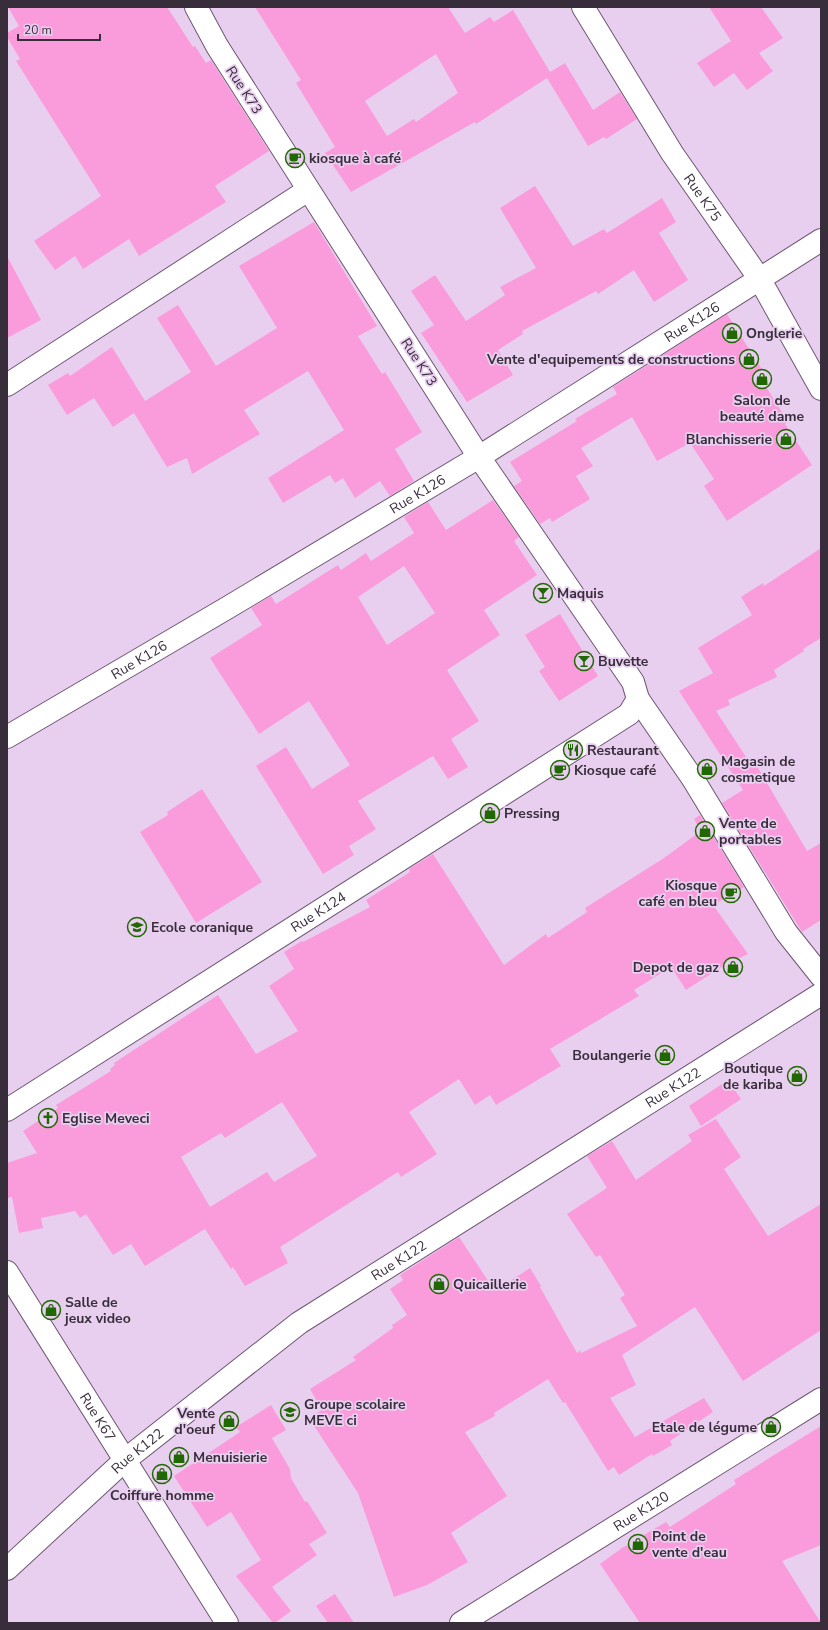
<svg xmlns="http://www.w3.org/2000/svg" width="828" height="1630" font-family="'Nunito Sans',sans-serif">
  <style>
    .building { fill: #fa9bdc; fill-rule: evenodd }
    .lines { fill: none; stroke-linecap: round; stroke-linejoin: round }
    .minor-casing { stroke: #6e5773; stroke-width: 24 }
    .minor { stroke: #fff; stroke-width: 22 }
    .labels { text-anchor: middle; dominant-baseline: central; stroke-width: 3.5; stroke-linejoin: round; paint-order: stroke }
    .street-label { font-size: 14px; fill: #382e3b; stroke: #e9cfef }
    .poi-label { font-size: 14px; font-weight: bold; fill: #382e3b; stroke: #e9cfef; text-anchor: start }
  </style>
  <rect width="100%" height="100%" fill="#e9cfef"/>
  <g class="building">
    <path d="M8,7H167L193,47L195,46L206,63L211,60L269,151L215,186L226,202L139,256L129,239L83,269L75,256L55,270L34,241L101,196L16,61L20,59L7,37V33L19,26Z"/>
    <path d="M255,7H448L465,33L490,17L494,22L513,10L550,72L565,63L593,110L620,92L637,119L606,139L604,137L588,146L547,78L476,124L475,122L351,192L325,153L335,147L296,83L301,80ZM436,54L458,93L416,122L414,119L387,136L365,101Z"/>
    <path d="M709,7H761L783,38L759,53L773,71L747,90L734,73L714,87L697,63L731,41Z"/>
    <path d="M535,186L573,246L604,229L607,233L662,198L676,222L659,233L688,280L654,302L634,270L598,294L596,291L522,331L523,334L498,350L513,375L467,402L421,333L434,325L411,291L435,275L466,321L505,295L500,287L536,268L500,208Z"/>
    <path d="M314,222L377,326L358,336L382,374L385,372L422,432L395,449L414,481L390,496L380,481L355,498L343,478L335,483L330,475L283,503L268,478L344,430L308,371L244,410L260,434L192,474L187,458L167,467L134,413L113,427L94,398L67,415L48,385L68,373L70,376L112,347L145,401L191,372L157,318L178,305L216,366L277,328L239,266Z"/>
    <path d="M7,256L41,320L7,338Z"/>
    <path d="M727,314L770,382L765,385L788,422L785,424L812,465L727,521L704,486L714,479L690,443L657,461L632,417L581,448L593,466L576,476L590,499L552,522L550,518L540,524L514,486L522,481L510,462L577,421L575,419L617,394L613,387Z"/>
    <path d="M493,500L519,537L514,541L537,575L484,610L500,635L447,670L479,721L451,739L468,767L448,779L433,756L358,801L376,829L349,846L354,855L323,874L256,766L286,747L312,789L350,765L309,701L259,734L210,658L262,625L251,608L271,596L276,604L338,565L341,570L366,553L371,561L414,533L404,517L428,502L446,530ZM404,566L435,613L387,645L358,597Z"/>
    <path d="M821,548V638L803,649L804,651L774,670L777,677L728,700L730,705L716,711L750,763L754,761L807,851L821,843V920L802,932L722,803L743,790L679,691L713,673L698,648L752,615L741,597L763,583L764,586Z"/>
    <path d="M560,614L598,676L559,701L539,671L545,667L525,635Z"/>
    <path d="M202,789L262,882L196,923L140,832L168,815L167,812Z"/>
    <path d="M700,815L744,887L713,905L748,954L723,966L686,990L671,967L634,990L639,996L550,1049L561,1066L496,1105L490,1095L475,1105L459,1079L409,1112L437,1154L401,1177L398,1172L280,1247L288,1263L245,1286L233,1267L231,1269L205,1229L145,1266L131,1244L113,1255L86,1214L80,1218L75,1211L41,1218L43,1228L19,1233L12,1197L7,1198V1163L37,1153L23,1131L58,1108L56,1105L111,1071L110,1069L115,1065L114,1063L218,995L256,1054L298,1031L269,986L294,969L284,952L302,941L303,942L370,907L366,900L410,872L409,869L433,854L504,965L546,934L548,938L587,912L585,908L664,858L701,831L694,819ZM282,1102L317,1156L274,1182L267,1172L210,1207L181,1157L221,1133L225,1138Z"/>
    <path d="M728,1080L741,1099L701,1126L689,1106Z"/>
    <path d="M716,1119L741,1157L724,1169L768,1236L821,1204V1330L743,1381L695,1307L622,1355L636,1385L610,1398L635,1437L704,1398L713,1412L670,1441L672,1445L653,1456L652,1454L619,1475L614,1467L608,1471L565,1402L563,1403L548,1379L494,1413L495,1416L465,1432L507,1496L451,1533L468,1562L427,1585L394,1597L358,1493L309,1418L322,1410L310,1389L356,1360L353,1357L393,1328L392,1325L407,1315L390,1289L403,1280L400,1275L459,1237L495,1291L530,1268L541,1286L540,1287L577,1353L580,1350L581,1353L637,1326L620,1298L625,1295L600,1255L596,1257L567,1214L607,1188L587,1156L612,1141L636,1180L692,1141L688,1135Z"/>
    <path d="M271,1405L286,1430L272,1438L290,1469L291,1478L305,1502L307,1501L327,1533L309,1544L317,1555L272,1587L291,1611L275,1623H273L236,1576L261,1560L231,1512L207,1527L174,1476L240,1432L236,1427Z"/>
    <path d="M821,1426V1545L782,1561L821,1623H640L600,1564L622,1548L666,1522L670,1527L736,1484L734,1480Z"/>
    <path d="M335,1594L354,1623H328L316,1606Z"/>
  </g>
  <g class="lines">
    <g class="minor-casing">
      <g id="minor">
        <path id="s1" d="M583,7L672,153L759,278L821,389"/>
        <path d="M7,385L308,190"/>
        <path d="M638,699L693,779L786,932L821,976"/>
        <path id="s2" d="M7,737L227,608L479,457L821,240"/>
        <path id="s3" d="M7,1110L629,714L638,699L633,682L479,457L217,46L196,7"/>
        <path id="s4" d="M7,1272L227,1623"/>
        <path id="s5" d="M7,1569L125,1460L299,1323L821,994"/>
        <path id="s6" d="M461,1623L821,1399"/>
      </g>
    </g>
    <use href="#minor" class="minor"/>
  </g>
  <defs>
    <g id="cafe-ring" transform="scale(1)"><circle r="9.5" fill="#e9cfef" stroke="#206802" stroke-width="1.5"/><path d="M-5.5-4.5H6V0H3Q3 3.5 0 3.5H-2.5Q-5.5 3.5-5.5 0ZM3-3.2v2h1.7v-2ZM-6 4.5H4V6H-6Z" fill="#206802"/></g>
    <g id="shop-ring" transform="scale(1)"><circle r="9.5" fill="#e9cfef" stroke="#206802" stroke-width="1.5"/><path d="M-5-2.5h2.3a2.7 3.5 0 0 1 5.4 0H5L5.5 6h-11ZM-1.5-2.5h3a1.5 2.3 0 0 0-3 0Z" fill="#206802"/></g>
    <g id="bar-ring" transform="scale(1)"><circle r="9.5" fill="#e9cfef" stroke="#206802" stroke-width="1.5"/><path d="M-6-5H6L.8 .8V4.5H3.5V6h-7V4.5H-.8V.8Z" fill="#206802"/></g>
    <g id="restaurant-ring" transform="scale(1)"><circle r="9.5" fill="#e9cfef" stroke="#206802" stroke-width="1.5"/><path d="M-5-6h1v4h1v-4h1v4h1v-4h1v5L-1.5 .5V6h-2V.5L-5-1ZM5-6V6H3V1.5H1.5Q1.5-4 5-6Z" fill="#206802"/></g>
    <g id="school-ring" transform="scale(1)"><circle r="9.5" fill="#e9cfef" stroke="#206802" stroke-width="1.5"/><path d="M0-5L7-2L0 1L-7-2ZM-4 1L0 2.5L4 1V4Q0 6-4 4Z" fill="#206802"/></g>
    <g id="church-ring" transform="scale(1)"><circle r="9.5" fill="#e9cfef" stroke="#206802" stroke-width="1.5"/><path d="M-1.2-6h2.4v3.5h3.3v2.4h-3.3V6h-2.4V-.1h-3.3v-2.4h3.3Z" fill="#206802"/></g>
  </defs>
  <g fill-rule="evenodd">
    <use href="#cafe-ring" x="295" y="158"/>
    <use href="#shop-ring" x="732" y="333"/>
    <use href="#shop-ring" x="749" y="359"/>
    <use href="#shop-ring" x="762" y="379"/>
    <use href="#shop-ring" x="786" y="439"/>
    <use href="#bar-ring" x="543" y="593"/>
    <use href="#bar-ring" x="584" y="661"/>
    <use href="#restaurant-ring" x="573" y="750"/>
    <use href="#shop-ring" x="707" y="769"/>
    <use href="#cafe-ring" x="560" y="770"/>
    <use href="#shop-ring" x="490" y="813"/>
    <use href="#shop-ring" x="705" y="831"/>
    <use href="#cafe-ring" x="731" y="893"/>
    <use href="#school-ring" x="137" y="927"/>
    <use href="#shop-ring" x="733" y="967"/>
    <use href="#shop-ring" x="665" y="1055"/>
    <use href="#shop-ring" x="797" y="1076"/>
    <use href="#church-ring" x="48" y="1118"/>
    <use href="#shop-ring" x="439" y="1284"/>
    <use href="#shop-ring" x="51" y="1310"/>
    <use href="#school-ring" x="290" y="1412"/>
    <use href="#shop-ring" x="229" y="1421"/>
    <use href="#shop-ring" x="771" y="1427"/>
    <use href="#shop-ring" x="179" y="1457"/>
    <use href="#shop-ring" x="162" y="1474"/>
    <use href="#shop-ring" x="638" y="1544"/>
  </g>
  <g class="labels">
    <g class="street-label">
      <text transform="translate(244 90) rotate(57)">Rue K73</text>
      <text stroke="none"><textPath href="#s1" startOffset="225">Rue K75</textPath></text>
      <text stroke="none"><textPath href="#s2" startOffset="801">Rue K126</textPath></text>
      <text transform="translate(419 362) rotate(57)">Rue K73</text>
      <text stroke="none"><textPath href="#s2" startOffset="477">Rue K126</textPath></text>
      <text stroke="none"><textPath href="#s2" startOffset="153">Rue K126</textPath></text>
      <text stroke="none"><textPath href="#s3" startOffset="369">Rue K124</textPath></text>
      <text stroke="none"><textPath href="#s5" startOffset="824">Rue K122</textPath></text>
      <text stroke="none"><textPath href="#s5" startOffset="500">Rue K122</textPath></text>
      <text stroke="none"><textPath href="#s4" startOffset="171">Rue K67</textPath></text>
      <text stroke="none"><textPath href="#s5" startOffset="176">Rue K122</textPath></text>
      <text stroke="none"><textPath href="#s6" startOffset="212">Rue K120</textPath></text>
    </g>
    <g class="poi-label">
      <text x="309" y="158">kiosque à café</text>
      <text x="746" y="333">Onglerie</text>
      <text x="735" y="359" text-anchor="end">Vente d'equipements de constructions</text>
      <text x="762" y="400" text-anchor="middle">Salon de<tspan x="762" dy="16">beauté dame</tspan></text>
      <text x="772" y="439" text-anchor="end">Blanchisserie</text>
      <text x="557" y="593">Maquis</text>
      <text x="598" y="661">Buvette</text>
      <text x="587" y="750">Restaurant</text>
      <text x="721" y="761">Magasin de<tspan x="721" dy="16">cosmetique</tspan></text>
      <text x="574" y="770">Kiosque café</text>
      <text x="504" y="813">Pressing</text>
      <text x="719" y="823">Vente de<tspan x="719" dy="16">portables</tspan></text>
      <text x="717" y="885" text-anchor="end">Kiosque<tspan x="717" dy="16">café en bleu</tspan></text>
      <text x="151" y="927">Ecole coranique</text>
      <text x="719" y="967" text-anchor="end">Depot de gaz</text>
      <text x="651" y="1055" text-anchor="end">Boulangerie</text>
      <text x="783" y="1068" text-anchor="end">Boutique<tspan x="783" dy="16">de kariba</tspan></text>
      <text x="62" y="1118">Eglise Meveci</text>
      <text x="453" y="1284">Quicaillerie</text>
      <text x="65" y="1302">Salle de<tspan x="65" dy="16">jeux video</tspan></text>
      <text x="304" y="1404">Groupe scolaire<tspan x="304" dy="16">MEVE ci</tspan></text>
      <text x="215" y="1413" text-anchor="end">Vente<tspan x="215" dy="16">d'oeuf</tspan></text>
      <text x="757" y="1427" text-anchor="end">Etale de légume</text>
      <text x="193" y="1457">Menuisierie</text>
      <text x="162" y="1495" text-anchor="middle">Coiffure homme</text>
      <text x="652" y="1536">Point de<tspan x="652" dy="16">vente d'eau</tspan></text>
    </g>
  </g>
  <rect width="828" height="1630" fill="none" stroke="#382e3b" stroke-width="16"/>
  <path d="M18 34v6h82v-6" fill="none" stroke="#382e3b" stroke-width="2"/>
  <text x="24" y="34" font-size="12" fill="#382e3b" stroke="#e9cfef" stroke-width="3" paint-order="stroke">20 m</text>
</svg>
